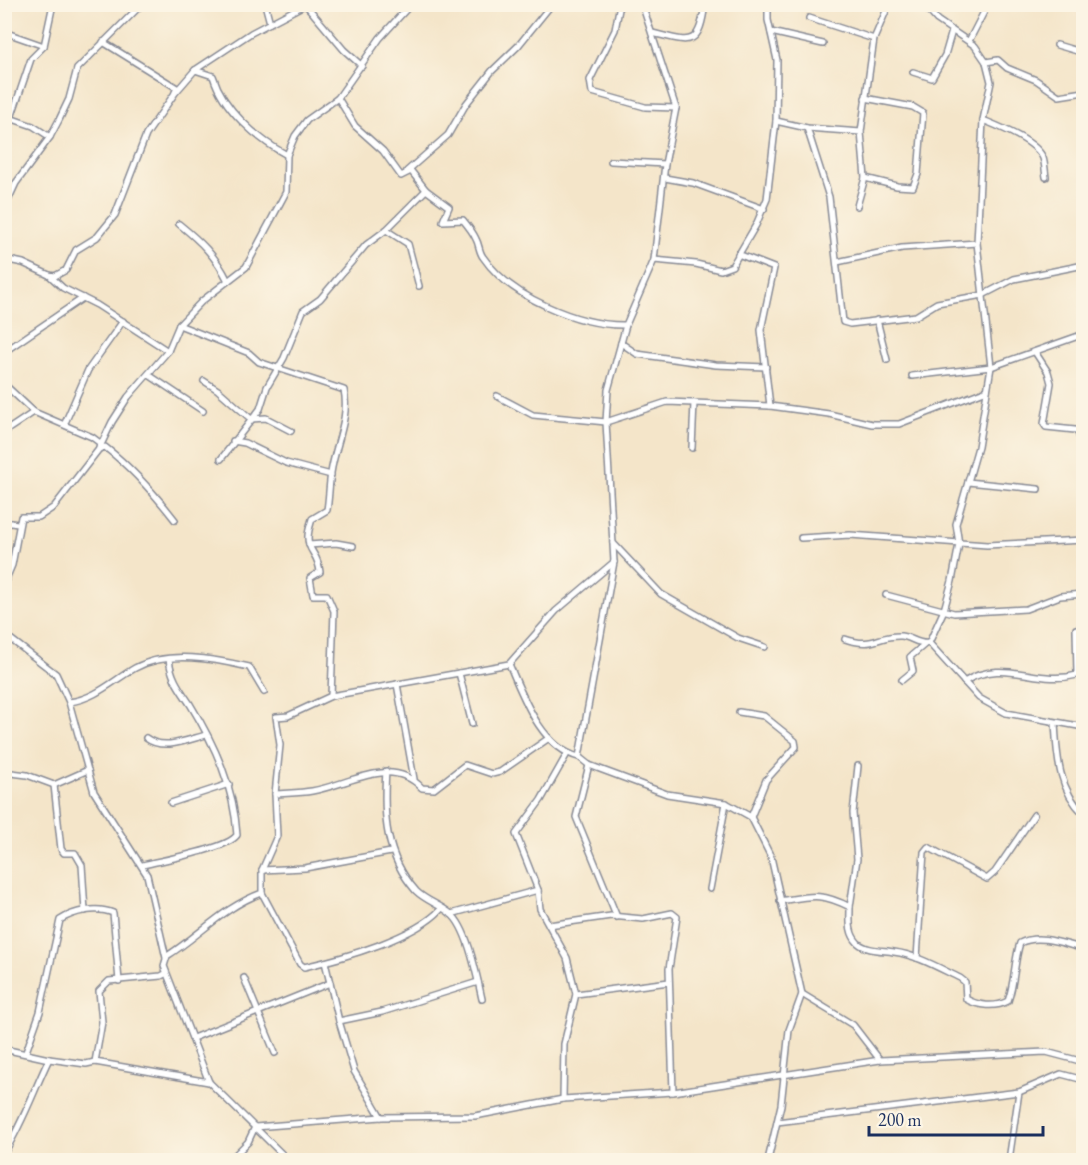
<svg xmlns="http://www.w3.org/2000/svg" width="1088" height="1165" font-family="'EB Garamond',serif">
  <style>
    .lines { fill: none; stroke-linecap: round; stroke-linejoin: round }
    .minor-casing { stroke: #888a94; stroke-width: 8 }
    .minor { stroke: #fff; stroke-width: 5 }
  </style>
  <rect width="100%" height="100%" fill="#fcf5e5"/>
  <filter id="ink" filterUnits="userSpaceOnUse"><feTurbulence type="fractalNoise" baseFrequency=".0167" numOctaves="2"/><feDisplacementMap in="SourceGraphic" scale="12" xChannelSelector="R" yChannelSelector="G"/><feConvolveMatrix kernelMatrix="1 2 1 2 8 2 1 2 1" color-interpolation-filters="sRGB"/></filter>
  <filter id="wash" filterUnits="userSpaceOnUse"><feTurbulence type="fractalNoise" baseFrequency=".008" numOctaves="4" result="noise"/><feDisplacementMap in="SourceGraphic" scale="24" xChannelSelector="R" yChannelSelector="G"/><feGaussianBlur stdDeviation="1.35" result="paint"/><feColorMatrix in="noise" values="0 0 0 0 0 0 0 0 0 0 0 0 0 0 0 0 0 1.4 0 .05"/><feComposite in="paint" operator="in"/></filter>
  <g filter="url(#wash)">
    <rect width="100%" height="100%" fill="#f4e5c9"/>
  </g>
  <g filter="url(#ink)">
    <g class="lines">
      <g class="minor-casing">
        <g id="minor">
          <path d="M265,4L270,23"/>
          <path d="M620,4L615,30L590,80L592,92L645,107L676,108"/>
          <path d="M642,4L676,108L665,164L654,260L626,325L608,390L606,422L614,562L579,757L589,765L667,794L726,803L751,817L771,857L802,994L789,1030L781,1105L768,1160"/>
          <path d="M768,4V20L777,60L776,121L807,128L861,132L874,39L889,4"/>
          <path d="M923,4L937,20L975,46L986,62L991,82L983,120L977,243L991,367L978,447L956,524L959,544L952,581L944,610L929,643L979,698L1006,713L1084,727"/>
          <path d="M306,5L344,50L362,66"/>
          <path d="M930,12L942,4"/>
          <path d="M809,18L874,39"/>
          <path d="M4,32L44,46"/>
          <path d="M771,32L823,44"/>
          <path d="M652,33C690,42 699,49 705,4"/>
          <path d="M969,41L988,4"/>
          <path d="M103,42L177,88L175,92"/>
          <path d="M1057,45L1084,53"/>
          <path d="M986,62L998,60L1007,68L1036,80L1059,96L1084,92"/>
          <path d="M195,70L213,76C223,109 257,139 287,155"/>
          <path d="M913,72L932,78L945,55L952,31"/>
          <path d="M338,98L355,126L383,151L401,176L411,171L426,190L449,207L443,221L463,220C468,226 473,232 476,239C479,244 479,252 483,257C510,297 579,326 626,325"/>
          <path d="M4,116L33,126L50,137"/>
          <path d="M11,118L31,59L44,46L53,4"/>
          <path d="M983,120C1000,127 1036,141 1043,158C1045,164 1045,172 1046,177"/>
          <path d="M807,128L829,197L843,322L850,324L916,316L937,303L983,295L1014,279L1084,265"/>
          <path d="M861,132L865,178L897,186L913,187L918,174L923,113L913,107L865,98"/>
          <path d="M611,161L665,164"/>
          <path d="M407,171L448,135L466,104L492,71L518,46L552,4"/>
          <path d="M665,178L693,183L764,209"/>
          <path d="M857,206L865,178"/>
          <path d="M4,209L16,183L50,137L59,120L69,99L77,69L142,4"/>
          <path d="M179,224C200,241 216,256 228,281"/>
          <path d="M386,230L408,244L419,286"/>
          <path d="M738,254L774,268L761,330L770,406"/>
          <path d="M4,259L23,263L49,275L63,288L97,305L168,351"/>
          <path d="M654,260L696,264L721,270L732,266L756,225L767,199L776,121"/>
          <path d="M837,262L902,248L977,243"/>
          <path d="M49,275L55,276L66,270L76,250L97,237L115,215L146,135L175,93L195,70L251,33L306,4"/>
          <path d="M877,320L887,360"/>
          <path d="M179,325L249,353L259,362L344,390C350,418 335,445 331,473C329,485 329,498 327,510L312,519C310,526 306,536 309,544C312,555 318,555 320,572L310,578L313,595H327L334,611L331,696"/>
          <path d="M621,343L637,354L716,365L766,367"/>
          <path d="M4,352L83,298"/>
          <path d="M1035,352L1048,372L1051,383L1044,424L1046,427L1075,430L1079,434L1084,456"/>
          <path d="M149,375L203,411"/>
          <path d="M912,376L991,367L1084,334"/>
          <path d="M204,381L218,390L251,419L266,418L291,431"/>
          <path d="M4,384L34,412L92,437L100,443L99,449L105,447C132,468 154,493 175,520"/>
          <path d="M497,396L533,415L606,422L667,402L770,406L829,414L872,424H899L987,390"/>
          <path d="M65,423L88,370L123,321"/>
          <path d="M4,432L34,412"/>
          <path d="M233,441L245,443L286,463L331,475"/>
          <path d="M692,448L694,403"/>
          <path d="M221,459L260,409L267,387L284,358L303,311L320,299L366,245L386,230L426,190"/>
          <path d="M968,482L1038,489"/>
          <path d="M4,488L6,489"/>
          <path d="M4,522L18,524"/>
          <path d="M801,538L850,535L987,545L1084,540"/>
          <path d="M613,543L661,594L738,638L765,647"/>
          <path d="M309,545L336,543L353,546"/>
          <path d="M4,584L12,565L21,517H39L54,507L99,449L112,422L128,397L168,351L179,325L202,301L246,267L286,192L287,155L295,136L307,120L338,98L380,38L411,4"/>
          <path d="M886,595L954,613L1026,609L1060,596L1084,594"/>
          <path d="M4,634L56,674L69,702C95,699 114,680 135,668C168,650 215,659 249,667L264,692"/>
          <path d="M845,639C875,649 876,635 901,636C911,637 919,645 929,643"/>
          <path d="M4,648L9,639"/>
          <path d="M509,664C523,696 541,748 579,757"/>
          <path d="M459,673L472,724"/>
          <path d="M902,680L913,671L910,657L925,644"/>
          <path d="M964,682C1004,657 1036,686 1077,675L1076,629"/>
          <path d="M397,684L414,779"/>
          <path d="M69,702L94,792L147,875L166,958"/>
          <path d="M739,712L764,716L795,741L796,747L766,780L751,817"/>
          <path d="M1055,723C1057,756 1058,789 1084,814"/>
          <path d="M146,738C163,751 187,740 206,735"/>
          <path d="M589,765L576,817L617,917"/>
          <path d="M386,771C383,815 385,856 416,891C426,901 441,905 451,914C468,928 477,977 482,999"/>
          <path d="M4,772L27,775L54,785L88,770"/>
          <path d="M54,785L61,849L64,853H75L82,865L85,911"/>
          <path d="M275,794C287,793 300,793 312,791C349,785 391,755 422,788L434,789L465,765L492,774L500,772L549,738"/>
          <path d="M171,803L229,784"/>
          <path d="M143,865C162,860 228,849 237,835C234,787 215,745 190,704C180,689 171,678 169,659"/>
          <path d="M262,870L305,868L391,852"/>
          <path d="M710,889L726,803"/>
          <path d="M262,893L300,964L304,967C343,958 415,938 441,909"/>
          <path d="M780,901C811,896 821,892 850,907C850,920 848,933 858,943C867,951 883,950 894,952C917,955 939,968 960,978L965,982L966,999C978,1006 995,1008 1008,1001C1015,982 1014,961 1020,943C1039,933 1064,944 1084,949"/>
          <path d="M850,907L857,859L853,813L858,766"/>
          <path d="M451,914L538,890"/>
          <path d="M549,925L611,916L643,919L672,913L677,917L669,969L673,1092"/>
          <path d="M917,958L924,852L928,847L987,879L995,872L1034,815"/>
          <path d="M325,962L339,1021L354,1071L381,1117"/>
          <path d="M244,978L275,1053"/>
          <path d="M576,994L669,982"/>
          <path d="M802,994L853,1025L880,1060"/>
          <path d="M339,1021L382,1012L478,982"/>
          <path d="M193,1038L330,983"/>
          <path d="M4,1049L49,1059"/>
          <path d="M26,1052L40,1012L60,920C74,911 97,906 113,913L119,981"/>
          <path d="M95,1062L102,1022L99,991L109,981L161,976L165,974"/>
          <path d="M563,1099L564,1044L576,994L567,958L540,909L538,890L516,834L541,800L567,754"/>
          <path d="M777,1122L1019,1092L1061,1074L1084,1080"/>
          <path d="M4,1153C23,1123 34,1090 49,1059L86,1064L95,1062L209,1082"/>
          <path d="M230,1160L248,1142L255,1127L381,1117L475,1116L563,1099L673,1092L880,1060L1046,1052L1084,1062"/>
          <path d="M288,1160L209,1082L164,966L167,956C199,936 225,906 262,893V870L277,836L275,794L280,745L276,717L288,716L331,696L509,664L556,611L614,562"/>
          <path d="M879,1160L886,1156L901,1160"/>
          <path d="M1009,1160L1019,1092"/>
        </g>
      </g>
      <use href="#minor" class="minor"/>
    </g>
  </g>
  <rect width="1088" height="1165" fill="none" stroke="#fcf5e5" stroke-width="24"/>
  <path d="M869 1126v9h174v-9" fill="none" stroke="#1b2f5e" stroke-width="3"/>
  <text x="878" y="1126" font-size="18" fill="#1b2f5e" stroke="#fcf5e5" stroke-width="4.5" paint-order="stroke">200 m</text>
</svg>
